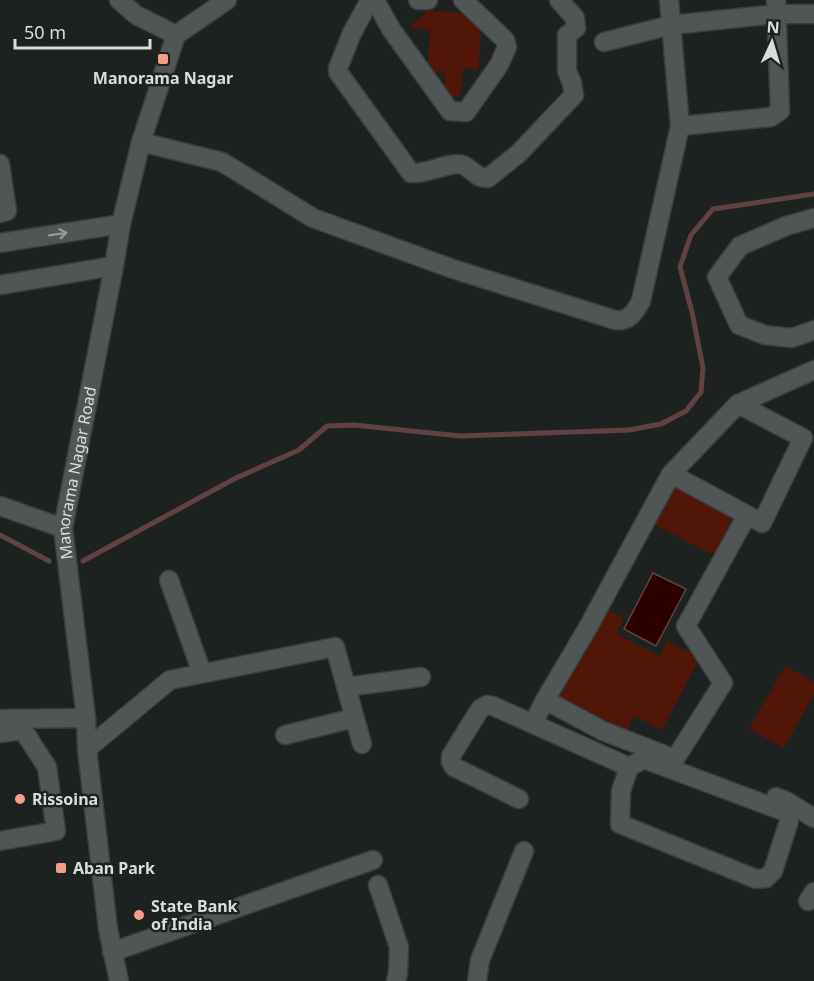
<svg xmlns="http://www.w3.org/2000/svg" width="814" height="981" font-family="'Noto Sans',sans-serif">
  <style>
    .green { fill: #521609 }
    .water { fill: #2d0000; stroke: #614242; stroke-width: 1.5 }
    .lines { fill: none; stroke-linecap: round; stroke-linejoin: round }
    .stream { stroke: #614242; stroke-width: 5 }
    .minor-casing { stroke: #3a3d3d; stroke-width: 21 }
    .minor { stroke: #505655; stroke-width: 18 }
    .oneway { stroke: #959a98 }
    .poi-dot { fill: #f49e8a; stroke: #1d2221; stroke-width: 2 }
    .labels { text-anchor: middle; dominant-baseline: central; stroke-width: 5; stroke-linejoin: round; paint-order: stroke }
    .poi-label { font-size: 16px; font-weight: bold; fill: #dadddc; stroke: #1d2221; text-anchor: start }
    .street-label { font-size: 16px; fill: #dadddc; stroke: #1d2221 }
  </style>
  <rect width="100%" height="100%" fill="#1d2221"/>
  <g class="green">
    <path d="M427,11L467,13L478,24L481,34L478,69L463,68L460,97L444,95L445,72L427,71L430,30L409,28Z"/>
    <path d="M674,486L733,516L714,555L654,524Z"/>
    <path d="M606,609L624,618L616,634L659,656L667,641L700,657L662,730L634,716L619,747L552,712Z"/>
    <path d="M785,666L814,682V694L784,748L749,729Z"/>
  </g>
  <path class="water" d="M653,573L686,589L656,646L624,629Z"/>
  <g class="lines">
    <g class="stream">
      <path d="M0,535L49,561"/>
      <path d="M83,561L234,479L299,450L327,426L354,425L460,436L629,430L661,424L686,411L701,392L703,368L692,312L680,267L691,235L713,209L814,194"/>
    </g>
    <g class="minor-casing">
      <g id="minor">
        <path d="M119,0L136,15L176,35"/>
        <path d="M370,0L352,33L338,68V72L411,173C426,175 450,161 463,165C472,169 477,179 488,178L519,153L574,95L572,83L567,71V35L576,28L575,18L559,0"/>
        <path d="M375,0L391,29L450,111L466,112L499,65L507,47L505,40L463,0"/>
        <path d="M418,0H428"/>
        <path d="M669,0L680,126"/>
        <path d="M604,42L671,25L776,14H814"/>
        <path d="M141,142L222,162L313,218L453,269L615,320C629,322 635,312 641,301L680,126L771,117L780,111L776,0"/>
        <path d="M0,164L7,211L0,213"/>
        <path d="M814,218L786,226L740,246L717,277L739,325L765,335L792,338L814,330"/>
        <path d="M0,243L121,224"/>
        <path d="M0,285L114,266"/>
        <path d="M738,404L803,438L762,523L747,515"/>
        <path d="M671,474L738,404L814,370"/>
        <path d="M0,506L63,528"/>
        <path d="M169,580L202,673"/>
        <path d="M346,687L421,677"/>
        <path d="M0,719L86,718"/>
        <path d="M533,724L545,700L587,629L671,474L747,515L686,626L723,683L675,759L603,731L545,700"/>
        <path d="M0,733L23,730L47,767L56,831L0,841"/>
        <path d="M285,735L354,718"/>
        <path d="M87,749L170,680L335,647L362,744"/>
        <path d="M776,797L786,801L814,818"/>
        <path d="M519,799L454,767L451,762V756L480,709L487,705L493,706L629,767L621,791L620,824L756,879L766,878L773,871L789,821L788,814L783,811L644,759L629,767"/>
        <path d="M378,885L399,947L398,973L396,981"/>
        <path d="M808,901L814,892"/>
        <path d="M112,952L373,860"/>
        <path id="s1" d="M119,981L108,929L87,749L86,718L63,528L114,266L121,224L141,142L176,35L227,0"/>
        <path d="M477,981L480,960L524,851"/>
      </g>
    </g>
    <use href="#minor" class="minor"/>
  </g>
  <defs><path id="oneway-shaft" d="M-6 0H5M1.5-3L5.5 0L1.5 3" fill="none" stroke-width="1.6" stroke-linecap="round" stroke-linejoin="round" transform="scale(1.5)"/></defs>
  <use class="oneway" href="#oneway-shaft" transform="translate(58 234) rotate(-9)"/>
  <g class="poi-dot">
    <rect x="157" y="53" width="12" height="12" rx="3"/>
    <circle cx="20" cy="799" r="6"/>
    <rect x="55" y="862" width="12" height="12" rx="3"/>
    <circle cx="139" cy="915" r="6"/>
  </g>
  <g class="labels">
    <g class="poi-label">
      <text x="163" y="78" text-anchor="middle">Manorama Nagar</text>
      <text x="32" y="799">Rissoina</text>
      <text x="73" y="868">Aban Park</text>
      <text x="151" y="906">State Bank<tspan x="151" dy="18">of India</tspan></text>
    </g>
    <g class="street-label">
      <text stroke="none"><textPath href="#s1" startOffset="513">Manorama Nagar Road</textPath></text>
    </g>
  </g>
  <g transform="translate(772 42) rotate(4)" stroke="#1d2221" stroke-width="4.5" paint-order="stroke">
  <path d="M0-4.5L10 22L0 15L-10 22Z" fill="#dadddc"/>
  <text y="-9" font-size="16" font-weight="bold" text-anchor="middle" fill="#dadddc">N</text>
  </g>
  <path d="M15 39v9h135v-9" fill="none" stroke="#dadddc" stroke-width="3"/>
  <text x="24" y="39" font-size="18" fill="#dadddc" stroke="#1d2221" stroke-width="4.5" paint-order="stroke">50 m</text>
</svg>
